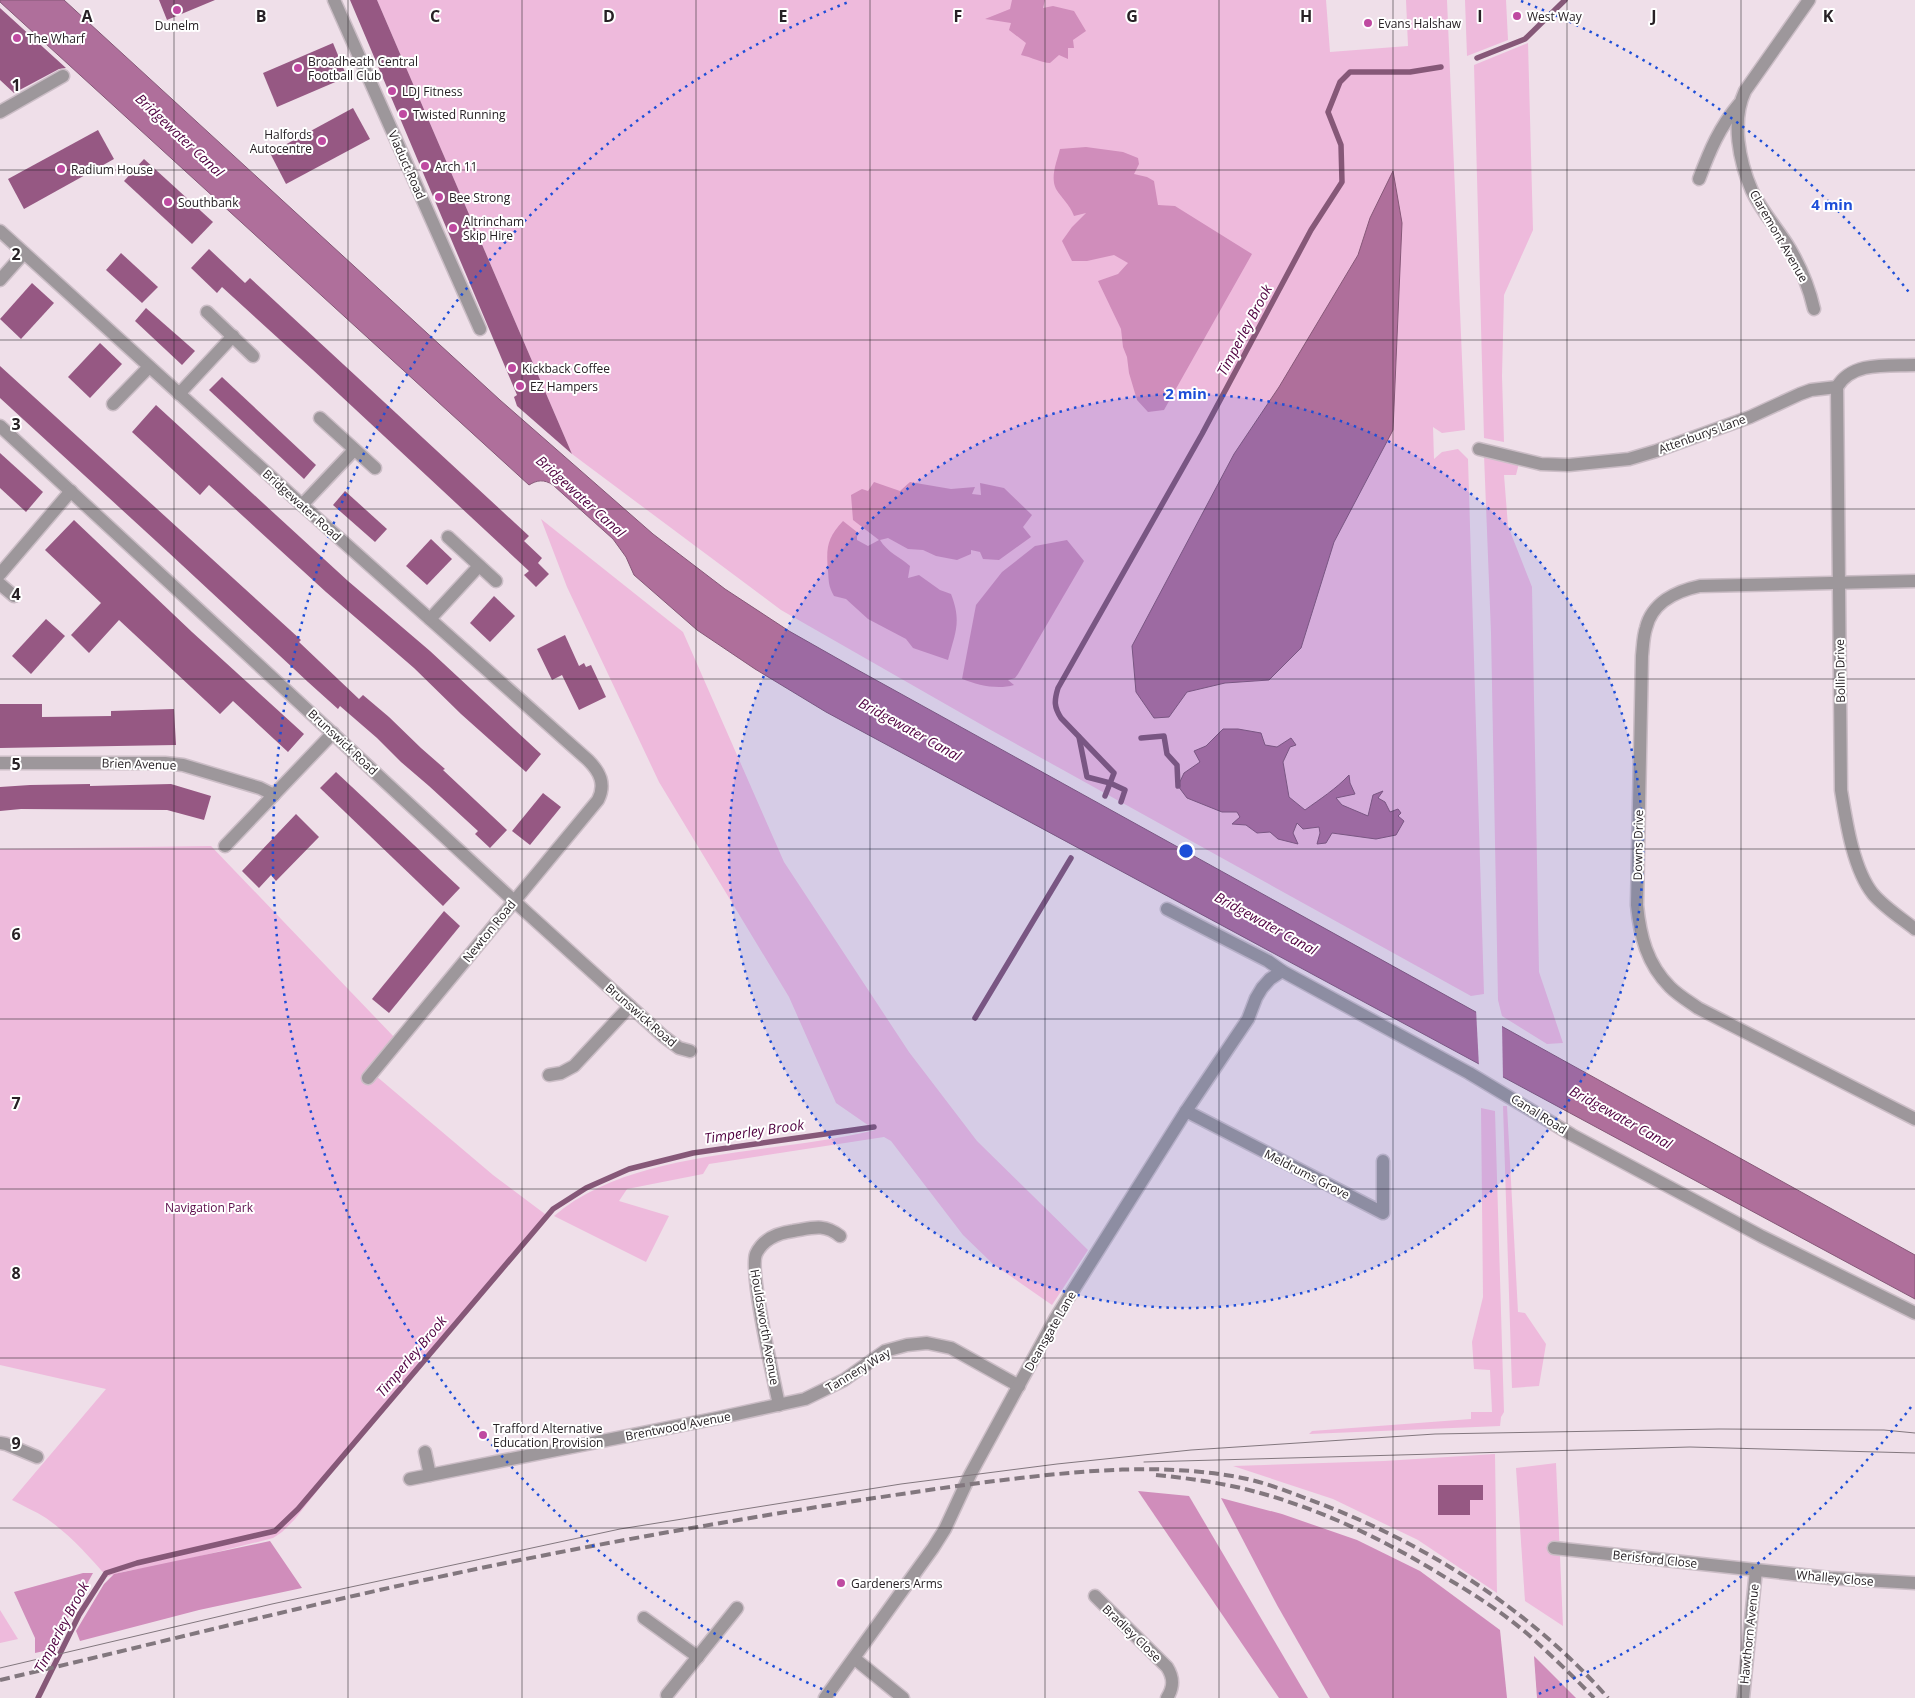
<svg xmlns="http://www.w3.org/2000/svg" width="1915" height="1698" font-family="'Open Sans',sans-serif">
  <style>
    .green { fill: #eebadc }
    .forest { fill: #d08dbb }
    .water { fill: #af6f9b; stroke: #865878 }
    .pier { fill: #efdfe9 }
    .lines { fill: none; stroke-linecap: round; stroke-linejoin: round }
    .stream { stroke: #865878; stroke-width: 5.5 }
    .building { fill: #965883 }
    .minor-casing { stroke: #cbbdc6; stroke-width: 15 }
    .minor { stroke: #9d979b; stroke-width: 12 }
    .tram { stroke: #82777e; stroke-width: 1 }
    .rail { stroke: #82777e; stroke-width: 4; stroke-dasharray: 10 5; stroke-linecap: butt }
    .grid { fill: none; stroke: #272125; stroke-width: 1; stroke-opacity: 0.55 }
    .ring { fill: none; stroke: #1d4ed8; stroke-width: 2.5; stroke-dasharray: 2.5 5 }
    .poi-dot { fill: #bf4aa1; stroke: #fff; stroke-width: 2 }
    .labels { text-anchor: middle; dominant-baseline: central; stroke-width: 4; stroke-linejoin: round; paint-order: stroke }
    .poi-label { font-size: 12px; fill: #272125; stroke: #fff; text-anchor: start }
    .street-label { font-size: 12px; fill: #272125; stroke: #fff }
    .park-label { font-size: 12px; fill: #5a0a49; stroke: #fff }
    .water-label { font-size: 14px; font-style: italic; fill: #500040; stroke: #fff }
    .grid-label { font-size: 16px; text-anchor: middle; font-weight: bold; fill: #272125; stroke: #fff; stroke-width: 4; stroke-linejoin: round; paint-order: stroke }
    .centre { fill: #1d4ed8; stroke: #fff; stroke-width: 2.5 }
    .ring-label { font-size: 15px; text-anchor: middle; font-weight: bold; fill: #1d4ed8; stroke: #fff; stroke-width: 4; stroke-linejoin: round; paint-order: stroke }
  </style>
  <rect width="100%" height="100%" fill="#efdfe9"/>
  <g class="green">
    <path d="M377,0H1326L1330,52L1408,46L1406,0H1447L1465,430L1442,433L1433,427L1434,459L1442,452L1458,449L1468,459L1484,994L1471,996L989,729L781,610L572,454Z"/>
    <path d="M1465,0H1506L1508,40L1467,56Z"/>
    <path d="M1528,43L1533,230L1504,295L1502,376L1504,442L1484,438L1474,65Z"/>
    <path d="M1484,455L1519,463L1516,475H1504L1508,526L1532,587L1539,972L1563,1043L1547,1044L1502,1016L1498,1000L1491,633Z"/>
    <path d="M541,519L683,632L784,862L909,1052L977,1141L1088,1250L1052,1305L993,1264L963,1235L891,1141L884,1137L709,1164L703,1174L627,1189L619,1201L669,1216L646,1262L554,1216C633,1148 777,1155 875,1130L836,1103L789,997L659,782L567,587Z"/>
    <path d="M211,846L395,1038L369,1070L493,1175L549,1217L344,1457L295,1519L282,1532L273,1538C238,1547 203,1556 167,1564C146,1569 126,1569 107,1577C89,1556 69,1534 46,1518C35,1511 23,1506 12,1500L106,1389L0,1365V849Z"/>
    <path d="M1503,1106H1507L1518,1312L1525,1313L1546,1344L1539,1386L1512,1388Z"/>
    <path d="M1481,1108L1495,1111L1504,1412L1501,1417L1500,1426L1309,1434L1312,1431L1471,1419V1412H1492L1490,1370L1474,1369L1472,1342L1483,1297Z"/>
    <path d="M1495,1454L1497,1593L1418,1540L1333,1499L1233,1466L1384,1461Z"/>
    <path d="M1556,1463L1563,1626L1525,1601L1516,1468Z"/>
    <path d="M0,1610L18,1639L0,1643Z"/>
  </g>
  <g class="forest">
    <path d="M1012,0H1045L1043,8L1053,6L1074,11L1086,31L1073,40L1074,48H1068V59L1059,55L1050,63C1042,63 1031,57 1021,55L1026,43L1009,30L1011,23L985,19L1010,9Z"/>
    <path d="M1086,147L1123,152L1138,158L1139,164L1134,174L1147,177L1154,181L1158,205L1175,206L1252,254L1164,410L1148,412L1137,400L1129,373L1127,357L1123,347L1121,329L1098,281L1118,274L1128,263L1114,255L1087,261H1072L1062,241L1072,227L1086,213L1074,216C1069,203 1062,199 1056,189C1050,177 1057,161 1060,149Z"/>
    <path d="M874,482L900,491L910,482L951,489L975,487L972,494L981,495L980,483L1004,488L1032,515L1023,527L1031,537L999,560L983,559L980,552L971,550V554L957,560L936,556L923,550L908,549L888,538L880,540C887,552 900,557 910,566L908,578L919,575L940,590L951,594C962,622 955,633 948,660L913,648L906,639L868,619L846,599L834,596C828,585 829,582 828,571C826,548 827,538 843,521L857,532V540L868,546L879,540L853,520L851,495L862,489L868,491Z"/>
    <path d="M1067,540L1084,561L1018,674L1015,678L1008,680L1014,685C997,690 978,685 962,679L976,605L1002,572L1035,546Z"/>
    <path d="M1138,1491L1189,1496L1308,1698H1279Z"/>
    <path d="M1221,1498L1282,1514L1357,1540L1420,1571L1500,1630L1507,1698H1330L1277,1605Z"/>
    <path d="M270,1541L302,1588L199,1610L80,1641L76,1631L104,1584L114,1574Z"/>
    <path d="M83,1573H93L58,1636V1648L35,1653V1638L14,1592Z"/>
    <path d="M1534,1656L1576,1698H1537Z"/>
  </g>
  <g class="water">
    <path d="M0,0H64L500,400L653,534L725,589L789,631L856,669L1915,1255V1299L826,712L755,669L697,630L634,575L626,557L613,539L553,485C544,479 537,480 529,485L0,2Z"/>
    <path d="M1393,171L1402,223L1393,430L1334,542L1301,648L1269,680L1225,683L1187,692L1169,717L1154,718L1136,692L1132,646L1234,454L1279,387L1358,255L1370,218Z"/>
    <path d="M1223,729H1238L1261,733L1265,745L1277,747L1291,738L1296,745L1290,747L1283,762L1289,797L1305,810C1320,799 1336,789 1349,775L1350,783L1355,794L1336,798L1342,805L1368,816L1373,795L1383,791L1378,798L1385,802L1390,812L1398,809L1401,813L1398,816L1404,821L1396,835L1376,839L1332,833L1326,843L1317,844L1320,833L1319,827L1303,829L1297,823L1293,833L1298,844L1278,839L1270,832L1257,833L1246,825L1232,824L1240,817L1237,812H1222L1187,798L1178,786L1184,773L1200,762L1194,751L1206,746Z"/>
  </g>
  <path class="pier" d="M1476,1009L1502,1024L1503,1080L1479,1067Z"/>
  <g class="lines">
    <g class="stream">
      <path d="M1477,58L1525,39L1565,0"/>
      <path d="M1079,737L1087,777L1110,783L1125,790L1121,802"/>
      <path d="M1141,738L1164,736L1167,754L1177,765L1178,786"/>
      <path d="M1105,796L1114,773L1061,718C1054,707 1054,701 1058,688L1202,434L1311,230L1342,182L1341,145L1328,112L1340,82L1350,72H1410L1441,67"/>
      <path d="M975,1018L1071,858"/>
      <path d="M38,1698L79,1615L106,1573L137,1563L275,1531L298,1509L553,1209L586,1188L629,1169L693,1153L874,1127"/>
    </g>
  </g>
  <g class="building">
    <path d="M159,0H215L167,20Z"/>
    <path d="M350,0H377L572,454L517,406L514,397L517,395Z"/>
    <path d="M0,8L66,68L59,69L14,93L0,80Z"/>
    <path d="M333,43L347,77L277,107L263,73Z"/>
    <path d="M353,108L370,139L286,184L270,153Z"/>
    <path d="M98,130L114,159L24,209L8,179Z"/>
    <path d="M144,159L213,222L192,244L124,181Z"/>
    <path d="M209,249L245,283L250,278L529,536L524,541L542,558L538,563L549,574L536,587L524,575L529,571L312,369L222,287L217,293L191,268Z"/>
    <path d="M121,253L158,287L142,303L106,270Z"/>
    <path d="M32,283L54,303L21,339L0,319Z"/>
    <path d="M146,308L195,351L182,365L135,321Z"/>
    <path d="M100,343L122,364L90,398L68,377Z"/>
    <path d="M0,366L301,640L299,642L359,699L363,695L389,717L421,748L445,769L443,770L507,830L490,848L475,834L478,831L429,786L401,762L377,738L340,706L338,709L308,682L168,552L0,398Z"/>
    <path d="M222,377L316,465L304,479L209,390Z"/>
    <path d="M156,405L348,581L430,651L541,754L526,772L461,714L414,668L326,592L209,485L200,495L132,432Z"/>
    <path d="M0,453L43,492L26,512L0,488Z"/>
    <path d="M345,491L387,529L375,542L333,505Z"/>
    <path d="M74,520L192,632L304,734L288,752L233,701L220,714L119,620L89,653L71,635L101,603L45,550Z"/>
    <path d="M431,539L452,559L427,585L406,566Z"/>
    <path d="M494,596L515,616L490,642L470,623Z"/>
    <path d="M46,619L65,636L31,674L12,656Z"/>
    <path d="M565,635L579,666L584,663L586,667L591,665L606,697L579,710L562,675L552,680L537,649Z"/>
    <path d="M0,704H42V717L111,716V711L174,709L176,745L0,748Z"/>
    <path d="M336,772L460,888L443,906L320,788Z"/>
    <path d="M90,784V786L171,784L211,796L204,820L167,810L21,809L0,811V787L30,785Z"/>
    <path d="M543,793L561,807L530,845L512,831Z"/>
    <path d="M296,814L319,837L276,881L271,875L259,888L242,871Z"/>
    <path d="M444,911L460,926L389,1013L372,999Z"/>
    <path d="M1438,1485H1483V1500H1470V1515H1438Z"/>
  </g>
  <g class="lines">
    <g class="minor-casing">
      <g id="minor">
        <path d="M334,0L480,329"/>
        <path d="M1809,0L1745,91C1731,121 1739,161 1752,191C1762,212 1778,229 1790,249C1801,268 1809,287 1814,309"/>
        <path d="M0,112L63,76"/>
        <path d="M1699,179C1710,150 1719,128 1739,104"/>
        <path d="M0,231L302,505L588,760C600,772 606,784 598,800L368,1078"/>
        <path d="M0,280L24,253"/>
        <path d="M207,312L253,356"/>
        <path d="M1837,387L1841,790C1846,821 1853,869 1873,894C1885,908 1901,918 1915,929"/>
        <path d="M1837,387C1852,361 1888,366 1915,365"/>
        <path d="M179,394L233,336"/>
        <path d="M113,404L149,367"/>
        <path d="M320,418L375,468"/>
        <path d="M0,426L514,901L663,1036L679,1048L690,1051"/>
        <path d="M1479,449L1541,464L1569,465L1629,459L1656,451L1750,417L1800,394L1811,390L1837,387"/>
        <path d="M302,505L354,450"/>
        <path d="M448,537L496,581"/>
        <path d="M0,574L71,491"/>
        <path d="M1915,581L1700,586C1676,591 1652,603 1646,628C1643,637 1643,647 1642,656L1637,905C1640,936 1647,964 1670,987C1678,995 1688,1001 1698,1008L1915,1119"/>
        <path d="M0,584L14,596"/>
        <path d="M430,619L479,566"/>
        <path d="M0,763H165L183,765L260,788L274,795"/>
        <path d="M225,846L333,733"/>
        <path d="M1167,909L1268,961L1282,971L1469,1073L1572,1135L1761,1236L1915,1313"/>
        <path d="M549,1075L561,1073L574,1066L630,1006"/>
        <path d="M1186,1111L1383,1213V1161"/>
        <path d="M779,1405C774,1381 749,1271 756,1254C763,1239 778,1233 793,1231C812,1228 824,1223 840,1236"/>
        <path d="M0,1443L6,1444L37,1457"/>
        <path d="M425,1452L430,1475"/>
        <path d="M410,1479L718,1418L805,1399L844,1380L885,1351L907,1345L927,1343L951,1348L1019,1386"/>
        <path d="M1554,1548L1830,1578L1915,1583"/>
        <path d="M1095,1596L1167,1667C1174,1678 1174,1687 1167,1698"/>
        <path d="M644,1618L698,1657"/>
        <path d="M855,1659L903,1698"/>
        <path d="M667,1695L737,1608"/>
        <path d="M825,1698L933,1548L945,1529L970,1475L1055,1319L1186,1111L1248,1019L1256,998L1262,988L1270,979L1282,971"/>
        <path d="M1743,1698L1756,1570"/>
      </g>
    </g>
    <use href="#minor" class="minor"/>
    <g class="tram">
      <path d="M1144,1462L1690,1447L1915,1453"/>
      <path d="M0,1668L272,1604L620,1529L901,1484L1057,1464L1191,1450L1435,1434L1719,1429L1884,1430L1915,1433"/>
    </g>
    <g class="rail">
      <path d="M1156,1475C1186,1478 1216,1482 1245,1489C1318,1507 1385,1540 1448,1579C1477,1596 1506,1615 1531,1637C1553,1657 1574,1677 1594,1698"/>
      <path d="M0,1680C150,1645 298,1607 448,1575C579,1547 710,1524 842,1503C901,1494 960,1485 1020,1478C1092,1470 1159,1464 1232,1476C1257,1480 1282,1489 1305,1498C1419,1539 1528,1607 1608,1698"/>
    </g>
  </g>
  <path class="grid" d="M174,0V1698M348,0V1698M522,0V1698M696,0V1698M870,0V1698M1045,0V1698M1219,0V1698M1393,0V1698M1567,0V1698M1741,0V1698M0,170H1915M0,340H1915M0,509H1915M0,679H1915M0,849H1915M0,1019H1915M0,1189H1915M0,1358H1915M0,1528H1915"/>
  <circle cx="1186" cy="851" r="457" fill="#1d4ed8" fill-opacity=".12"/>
  <g class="ring">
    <circle cx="1186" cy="851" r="457"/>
    <path d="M1911 1407A914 914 0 0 1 1536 1695M836 1695A914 914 0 0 1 851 1M1521 1A914 914 0 0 1 1911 295"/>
  </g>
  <g class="poi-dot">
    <circle cx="177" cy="10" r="5"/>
    <circle cx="1517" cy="16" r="5"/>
    <circle cx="1368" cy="23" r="5"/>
    <circle cx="17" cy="38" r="5"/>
    <circle cx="298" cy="68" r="5"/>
    <circle cx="392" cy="91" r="5"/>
    <circle cx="403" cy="114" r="5"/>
    <circle cx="322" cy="141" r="5"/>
    <circle cx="425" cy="166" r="5"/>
    <circle cx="61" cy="169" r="5"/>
    <circle cx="439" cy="197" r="5"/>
    <circle cx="168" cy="202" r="5"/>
    <circle cx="453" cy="228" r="5"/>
    <circle cx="512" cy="368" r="5"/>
    <circle cx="520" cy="386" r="5"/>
    <circle cx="483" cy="1435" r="5"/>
    <circle cx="841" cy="1583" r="5"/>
  </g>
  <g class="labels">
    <g class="poi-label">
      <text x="1527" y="16">West Way</text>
      <text x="1378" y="23">Evans Halshaw</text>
      <text x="177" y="25" text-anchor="middle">Dunelm</text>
      <text x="27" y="38">The Wharf</text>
      <text x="308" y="61">Broadheath Central<tspan x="308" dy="14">Football Club</tspan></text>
      <text x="402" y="91">LDJ Fitness</text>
      <text x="413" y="114">Twisted Running</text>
      <text x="312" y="134" text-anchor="end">Halfords<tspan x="312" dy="14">Autocentre</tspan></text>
      <text x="435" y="166">Arch 11</text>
      <text x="71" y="169">Radium House</text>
      <text x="449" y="197">Bee Strong</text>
      <text x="178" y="202">Southbank</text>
      <text x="463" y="221">Altrincham<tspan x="463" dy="14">Skip Hire</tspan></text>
      <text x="522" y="368">Kickback Coffee</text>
      <text x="530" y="386">EZ Hampers</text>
      <text x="493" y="1428">Trafford Alternative<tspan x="493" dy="14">Education Provision</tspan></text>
      <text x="851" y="1583">Gardeners Arms</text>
    </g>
    <g class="street-label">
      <text transform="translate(407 165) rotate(66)">Viaduct Road</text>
      <text transform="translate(1779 236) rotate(60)">Claremont Avenue</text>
      <text transform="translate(1702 434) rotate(-20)">Attenburys Lane</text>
      <text transform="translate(302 505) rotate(42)">Bridgewater Road</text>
      <text transform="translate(1840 671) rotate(-91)">Bollin Drive</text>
      <text transform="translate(343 742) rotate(43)">Brunswick Road</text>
      <text transform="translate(139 764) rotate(2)">Brien Avenue</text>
      <text transform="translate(1638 845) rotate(-89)">Downs Drive</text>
      <text transform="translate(489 931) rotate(-51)">Newton Road</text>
      <text transform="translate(641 1015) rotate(41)">Brunswick Road</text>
      <text transform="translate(1539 1114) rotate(32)">Canal Road</text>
      <text transform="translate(1307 1174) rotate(27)">Meldrums Grove</text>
      <text transform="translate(765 1327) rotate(80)">Houldsworth Avenue</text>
      <text transform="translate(1050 1331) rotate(-60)">Deansgate Lane</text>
      <text transform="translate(858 1370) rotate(-31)">Tannery Way</text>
      <text transform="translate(678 1426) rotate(-11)">Brentwood Avenue</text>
      <text transform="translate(1655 1559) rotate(6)">Berisford Close</text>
      <text transform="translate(1835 1578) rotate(5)">Whalley Close</text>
      <text transform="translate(1132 1633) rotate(44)">Bradley Close</text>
      <text transform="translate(1749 1634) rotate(-84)">Hawthorn Avenue</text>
    </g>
    <g class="park-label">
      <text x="209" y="1207">Navigation Park</text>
    </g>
    <g class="water-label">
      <text transform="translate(180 135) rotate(43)">Bridgewater Canal</text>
      <text transform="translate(1244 330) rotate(-62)">Timperley Brook</text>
      <text transform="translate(581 496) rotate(42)">Bridgewater Canal</text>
      <text transform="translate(910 729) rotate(29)">Bridgewater Canal</text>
      <text transform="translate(1266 923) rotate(29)">Bridgewater Canal</text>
      <text transform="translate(1621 1117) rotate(29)">Bridgewater Canal</text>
      <text transform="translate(754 1131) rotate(-8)">Timperley Brook</text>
      <text transform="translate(411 1356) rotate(-50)">Timperley Brook</text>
      <text transform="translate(61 1627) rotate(-62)">Timperley Brook</text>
    </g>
  </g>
  <g class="grid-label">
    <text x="87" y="22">A</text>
    <text x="261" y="22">B</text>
    <text x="435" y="22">C</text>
    <text x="609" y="22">D</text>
    <text x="783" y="22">E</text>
    <text x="958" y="22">F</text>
    <text x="1132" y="22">G</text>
    <text x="1306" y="22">H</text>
    <text x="1480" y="22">I</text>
    <text x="1654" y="22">J</text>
    <text x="1828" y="22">K</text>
    <text x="16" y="91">1</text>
    <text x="16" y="260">2</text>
    <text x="16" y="430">3</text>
    <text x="16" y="600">4</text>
    <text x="16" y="770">5</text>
    <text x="16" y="940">6</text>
    <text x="16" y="1109">7</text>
    <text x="16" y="1279">8</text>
    <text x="16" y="1449">9</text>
  </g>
  <circle cx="1186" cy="851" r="8" class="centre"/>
  <g class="ring-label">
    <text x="1832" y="210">4 min</text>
    <text x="1186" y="399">2 min</text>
  </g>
</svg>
